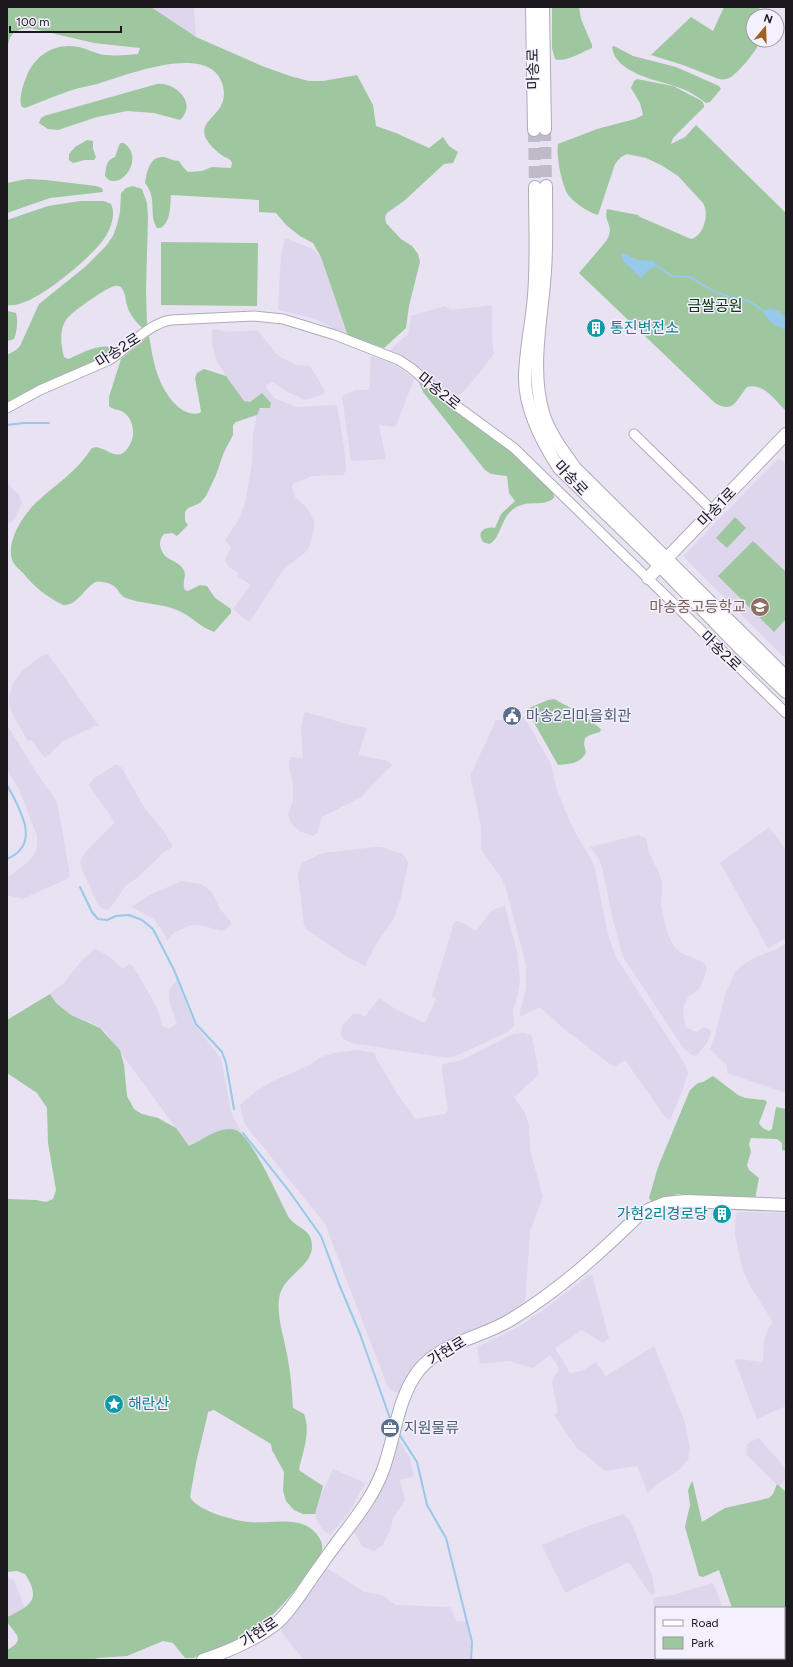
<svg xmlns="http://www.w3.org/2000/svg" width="793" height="1667" font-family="Figtree,'Noto Sans KR',sans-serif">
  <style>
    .built { fill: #ded6ed }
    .green { fill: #9ec69f }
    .water { fill: #96c9ea }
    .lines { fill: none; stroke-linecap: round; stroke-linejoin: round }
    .stream { stroke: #96c9ea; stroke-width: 2 }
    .secondary-tunnel { stroke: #bfbac8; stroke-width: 12; stroke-dasharray: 12 6; stroke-linecap: butt }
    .street-casing { stroke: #afaab9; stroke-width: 11 }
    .secondary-casing { stroke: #afaab9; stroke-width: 14 }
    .street { stroke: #fff; stroke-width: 9 }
    .secondary { stroke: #fff; stroke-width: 12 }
    .labels { text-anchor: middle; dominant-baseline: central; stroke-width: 3; stroke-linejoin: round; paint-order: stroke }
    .street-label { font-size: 15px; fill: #1b191e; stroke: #f4f0fd }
    .park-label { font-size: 15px; fill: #08360f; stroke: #f4f0fd }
    .culture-label { font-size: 15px; fill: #0d838f; stroke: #f4f0fd; text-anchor: start }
    .education-label { font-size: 15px; fill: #785e54; stroke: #f4f0fd; text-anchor: end }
    .service-label { font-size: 15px; fill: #4e5e75; stroke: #f4f0fd; text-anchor: start }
  </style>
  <rect width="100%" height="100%" fill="#e8e2f2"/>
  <g class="built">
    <path d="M151,7H194L196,37L178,26Z"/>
    <path d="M285,238L311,248L321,257L348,336L315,319L278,310L281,254Z"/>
    <path d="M492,305V339L494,354L466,389L455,399L408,361L389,351L408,334L411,316L445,306L451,310Z"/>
    <path d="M212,329L229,332L258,330L275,353L282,358L296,365L310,366L325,391L324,394L305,400L286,391L273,382L266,385V388L274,398L296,407L335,405L337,406L344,447L346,471L343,475L312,476L293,484L292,487L295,497L307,508L314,521V529L310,545L307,551L283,570L250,621H247L233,609L251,585L237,576L239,573L229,567L225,560L231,547L225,540L239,519L245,503L252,463L253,435L258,409L270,408L271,403L262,393L250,402H247L242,399L217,362L212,344Z"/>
    <path d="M371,356L394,364L414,379L396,426L394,427L379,425L385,455V459L351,461L342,396L355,390H366L369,388Z"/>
    <path d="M779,458L786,464V659L683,556Z"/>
    <path d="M7,482L20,497L22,502L15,519L12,522L8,523H7Z"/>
    <path d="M48,654L99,726H95L62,742L45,758L31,740L28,741L22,731L11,711L9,700L12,685L22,671L40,657Z"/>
    <path d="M305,712L350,725L367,728L358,755L388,761L392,765L361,797L322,817L317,833L313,836L299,831L290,821L288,814L293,801V784L289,766L290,759L291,757L303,758L301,727Z"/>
    <path d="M524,717L545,753L551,764L556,787L565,810L574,830L594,865L608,935L616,957L681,1058L687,1069L688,1073L683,1089L670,1120L666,1118L625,1060L614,1067L564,1029L540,1007L520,1017V1012L526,988V965L506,889L502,879L481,849V826L471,780V774L496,720H503L517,726L521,718Z"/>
    <path d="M7,725L36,772L57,802L70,875L67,879L22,899L7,895V878L28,862L34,855L37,847V836L19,789L7,769Z"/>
    <path d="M115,765H118L122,768L145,809L163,830L172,845V847L164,852L137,878L126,885L111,907L107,910L101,908L97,903L82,869L80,862L84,854L114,823V821L89,785L93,779Z"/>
    <path d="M769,827L786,850V938L768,948L720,863Z"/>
    <path d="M638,835L646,838L649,853L660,875L662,884L661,905L663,916L668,935L674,947L681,953L703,962L707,969L700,988L688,997L683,1009L685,1025L687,1028L697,1032L704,1027L710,1030L711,1034L706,1044L696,1056L692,1055L684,1049L623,957L613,920L602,867L598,857L590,847Z"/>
    <path d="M376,847H381L402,854L406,858L408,863L401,897L394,918L375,946L365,966L346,956L306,929L304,925L298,873L303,862L323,853Z"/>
    <path d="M181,881L201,884L212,892L220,909L231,922L230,926L222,931L204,926L191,925L175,932L167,940L161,929L154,919L131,907L148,896Z"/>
    <path d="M505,906L517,952L520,980L518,994L513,1010L514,1025L509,1031L456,1056L448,1058L351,1043L343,1039L341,1034L342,1026L353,1014H359L365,1017L379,998L397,1010L425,1023L436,999L432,996L454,923L456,921L465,924L476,931L490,912L495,909Z"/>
    <path d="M786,943V1093L727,1073V1066L710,1049L715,1036L725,994L736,971L741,966L754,958L777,949Z"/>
    <path d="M95,949L107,955L123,969L130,964L134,968L151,997L159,1013L162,1026L169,1029L177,1023L170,1004L169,996V990L172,985L177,981L194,1024L221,1059L231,1112L242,1133L235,1130L189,1146L105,1031L94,1024L71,1015L56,1003L50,994L65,982L82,960Z"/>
    <path d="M524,1033L532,1036L539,1075L514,1097L525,1113L529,1126L530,1150L543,1197L530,1231L525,1304L523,1307L504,1316L458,1336L434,1348L427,1355L400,1393L396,1392L391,1390L387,1385L325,1224L247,1127L244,1122L240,1105L256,1091L271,1082L310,1065L321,1057L334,1053L358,1050L375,1053L376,1058L396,1092L415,1119L445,1114L448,1110L442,1071V1066L444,1064L462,1060L513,1034Z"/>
    <path d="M737,1212L786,1213V1406L757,1419L735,1362L736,1360L740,1359L760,1362L763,1360L764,1340L768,1329L773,1322L750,1286L742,1268L735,1234V1222Z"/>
    <path d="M589,1275H592L609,1338L603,1343L582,1330L555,1348L570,1373L582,1371L596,1362L606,1376L654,1346L685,1423L690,1449L688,1460L680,1469L659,1483L648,1493L637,1466L605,1471L577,1448L554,1415L558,1413L552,1382L554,1376L558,1372V1366L550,1355L533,1368L508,1361L480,1364L477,1347L520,1326L546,1308Z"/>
    <path d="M759,1438L786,1469V1478L779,1487L746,1454L747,1445L750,1442Z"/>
    <path d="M396,1440H399L410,1458L414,1477L401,1479L400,1482L405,1500L393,1518L391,1528L383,1545L374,1551L363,1547L352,1529Z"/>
    <path d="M333,1469L365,1483L348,1514L330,1535L323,1530L317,1521L315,1514L319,1499Z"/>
    <path d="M623,1514L628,1518L633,1527L652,1576L655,1592L651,1595L629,1562L565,1593L542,1545L580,1529Z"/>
    <path d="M325,1567L364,1592L382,1595L396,1605L450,1607L457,1622L466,1621L471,1647L470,1660H304L283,1634L281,1628Z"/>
    <path d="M7,1577L14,1580L25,1608L7,1617Z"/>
    <path d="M713,1583L723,1608H656V1620L653,1598L673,1595Z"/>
    <path d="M661,1658H733L731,1660H662Z"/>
  </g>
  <g class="green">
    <path d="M7,7H151L196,37L262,66L290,76L309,81H323L357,75L373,105L376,126L396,133L429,148L443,137L449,146L458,152L453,163L444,164L405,200L387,213L385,217L386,223L401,239L412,246L418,254L420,262L409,306L406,328L384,348L348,336L321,257L313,243L300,236L286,225L276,213L259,212V200L171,195C170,206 171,221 161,228H157C148,213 158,199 145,183C147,172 149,156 164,157C169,158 173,161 179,161L183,167L188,172L202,171L212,167L231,168L232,163C230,158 228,159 223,156C217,152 207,143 205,136C199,117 232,114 222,83C209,43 129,74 103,82C95,85 87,86 79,88C61,93 43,101 25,108L22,107C18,100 23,85 26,78C34,55 55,42 79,47C88,49 96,54 105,55C116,56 127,55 138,54L140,48L94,43L30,28C13,29 9,35 7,51Z"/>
    <path d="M552,7H579L581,19L592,45V48C582,52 565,63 555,59L552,48Z"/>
    <path d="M724,7C735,7 763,2 766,16H753V40H761C757,50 740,71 731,77C726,80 721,80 716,78L683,65L651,55L691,17L713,31Z"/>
    <path d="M614,46L633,56L676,67L719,86L721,89L710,102L706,103C698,97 689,91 680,88C659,80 615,74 612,47Z"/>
    <path d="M637,79L673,86L702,101L704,105V107L673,138L671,144L685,137L696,125L786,213V411C775,400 763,382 747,387C736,400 734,414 715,403L579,273L607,240C615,224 603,223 607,209L638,215L640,217L691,239C703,237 710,214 703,203L678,176L661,165L646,158L627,154L621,157L615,164L598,215C588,212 576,204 569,196C562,187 556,156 558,144L597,129L635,119L643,115L640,103L631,88L634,81Z"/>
    <path d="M157,84C176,82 198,104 180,120L154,113L127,111L97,117L58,130L48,129L39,123L41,118L44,116Z"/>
    <path d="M87,140L93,141V149L96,157L94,160H85L73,163L69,160V154L75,147Z"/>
    <path d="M120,143H124C147,160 117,194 105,176C106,167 106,160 115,157Z"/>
    <path d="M27,179L46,180L96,186L102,188L103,192L50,198L7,213V183Z"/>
    <path d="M133,186L142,189L147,203L148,217L146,290L147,326L143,328C137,324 128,312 127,305C125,298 126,294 121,287C118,286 115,285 112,287C103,290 70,313 66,320C59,330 61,346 64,357L68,359C81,354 103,340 116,350L110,356L7,404V355L16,350L20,346L39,304L85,267L106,246L113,236L117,225L120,212L121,193L126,188Z"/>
    <path d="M80,201H104L111,204C117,216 109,234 100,244C85,262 30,310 7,305V220L48,206Z"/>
    <path d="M161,242L258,243L257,306L161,305Z"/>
    <path d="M7,311L16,313C18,320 17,332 14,339L7,341Z"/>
    <path d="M149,336C151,346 152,356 155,366C159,384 177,419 200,413L201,411L195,378L197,373L204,369L226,376L244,401L250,402L262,393L271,403L270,408H260L257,415L236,422L233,425V435L224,452L216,475L206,496L200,503L188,508L185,512V521L188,525L177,536L172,533L164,534C161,537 160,540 160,545C163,562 176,558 183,569C188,575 181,583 185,590L188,591L200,585L207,586L215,598L231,609V613L214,632C200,627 190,615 177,610C160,603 142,604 126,598C121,596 120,593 117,589C113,583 102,581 95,582C84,589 77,606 63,605C46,596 35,588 23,573C19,569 15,566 13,562C4,542 25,512 39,500C59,482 76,472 91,449C103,440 119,472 132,440C135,431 132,417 123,412C118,409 113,410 109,406V397L121,359Z"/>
    <path d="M419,382C437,399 558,479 554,498C540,509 527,497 511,511C501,520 499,541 489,544L483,542C476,532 485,526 495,528L501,514L515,501L509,493L507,476L491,474L485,470L423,392Z"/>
    <path d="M735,517L746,528L727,548L716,538Z"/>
    <path d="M753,541L786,572V619L774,632L718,576Z"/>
    <path d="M554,699L582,714L601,729L600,732L590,735L585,738L584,744L586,753C579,764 570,764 558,765L528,712L529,708L548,700Z"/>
    <path d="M50,994L56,1003L71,1015L100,1028L120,1050L124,1065L127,1096L134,1109L142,1114L158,1118L176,1128L189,1146C203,1140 220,1125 236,1130C251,1136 277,1194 285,1210C287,1213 288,1218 291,1220C300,1230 312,1229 312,1247C312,1265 285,1276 280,1294C275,1315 285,1339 288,1360C291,1376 292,1392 293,1408L304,1414C311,1431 303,1452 299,1469L300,1471L323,1486L315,1514H303L294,1510L286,1501L283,1491L284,1472L272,1450L271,1444L214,1410L208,1412L207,1417L196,1463L190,1497C197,1511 235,1521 250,1522C272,1524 303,1514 318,1536C321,1540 323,1545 322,1550C320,1560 310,1570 304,1578C288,1600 268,1623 243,1637C227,1645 210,1651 193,1658H185L173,1643L163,1641L127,1656L98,1658L91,1660H7V1650C27,1639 15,1634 7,1622V1617C30,1606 42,1600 25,1574L17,1571L7,1572V1199L36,1200L46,1202L53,1199L56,1190L48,1143L47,1108L37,1093L7,1073V1020Z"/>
    <path d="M713,1076L738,1095L745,1098L765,1100L767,1102L759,1123C761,1127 764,1129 769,1131L772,1129L776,1107L786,1109V1151L782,1150V1143L777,1139L751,1138L749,1144L751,1152L747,1165L749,1170L759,1178L755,1199L677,1194L652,1202L649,1198L658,1167L690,1090L698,1083L703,1082Z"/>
    <path d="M692,1481L693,1483L702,1522L725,1508L769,1498L773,1494L777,1484L786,1492V1641L784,1643V1608H732L719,1570L703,1577L699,1576L685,1527L690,1505L688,1490Z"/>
    <path d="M733,1658H776L777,1660H731Z"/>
  </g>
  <g class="water">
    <path d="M623,253L638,260L654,261L655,267L648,270L643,277L641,278L624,262L621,255Z"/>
    <path d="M770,308L779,311L786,319V330C777,327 765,321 764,311Z"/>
  </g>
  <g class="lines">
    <g class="stream">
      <path d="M655,264L671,276L690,277L713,291L736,299L749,301L765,312"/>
      <path d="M7,425L24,423H49"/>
      <path d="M7,785C20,809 42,844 7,859"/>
      <path d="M80,887L92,912L98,919L107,920L116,916L129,915L142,920L153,929L174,970L196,1024L222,1052L226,1063L234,1109"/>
      <path d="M243,1133L289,1191L321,1236L339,1284L360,1334L391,1421"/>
      <path d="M399,1434L417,1462L427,1505L446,1538L472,1642L471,1660"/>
    </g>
    <g class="secondary-tunnel">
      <path d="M545,129L546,186"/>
      <path d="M534,130L535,187"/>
    </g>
    <g class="street-casing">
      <g id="street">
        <path d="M7,408L40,390L109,360C129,348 147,324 171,320L254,316L283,319L335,335L399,360L411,368L447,399L514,448L786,713"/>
        <path d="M634,434L713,511"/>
      </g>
    </g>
    <g class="secondary-casing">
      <g id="secondary">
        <path d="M532,7L534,130"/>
        <path d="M543,7L545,129"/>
        <path d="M546,186C546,214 547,243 545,271C542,318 530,367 543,413C549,433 563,451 575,468L786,677"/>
        <path d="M535,187C535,223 537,260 534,296C532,322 526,348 525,375C524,406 542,442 559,468L660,566L742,650L786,692"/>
        <path d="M648,578L786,434"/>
        <path d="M203,1660C229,1651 256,1640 278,1622C295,1606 307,1583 321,1565C342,1533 370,1506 383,1470C395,1438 397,1398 419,1370C443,1341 482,1338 512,1319C558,1291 599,1254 638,1216L650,1209L665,1203L686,1201L786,1205"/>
      </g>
    </g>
    <use href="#street" class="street"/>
    <use href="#secondary" class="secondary"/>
  </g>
  <defs>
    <g id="building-disc" transform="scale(1)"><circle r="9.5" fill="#0f9aa8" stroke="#f4f0fd"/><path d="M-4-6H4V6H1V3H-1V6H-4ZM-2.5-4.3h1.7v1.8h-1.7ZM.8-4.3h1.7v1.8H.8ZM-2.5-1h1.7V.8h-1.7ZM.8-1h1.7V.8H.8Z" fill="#fff"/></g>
    <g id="school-disc" transform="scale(1)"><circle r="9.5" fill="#8d6e63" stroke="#f4f0fd"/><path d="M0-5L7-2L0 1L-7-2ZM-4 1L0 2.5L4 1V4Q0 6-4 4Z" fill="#fff"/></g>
    <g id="civic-disc" transform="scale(1)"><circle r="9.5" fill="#5c6f8a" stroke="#f4f0fd"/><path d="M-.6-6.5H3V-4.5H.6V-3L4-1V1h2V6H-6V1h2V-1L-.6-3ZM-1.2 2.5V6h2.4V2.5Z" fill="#fff"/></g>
    <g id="sight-disc" transform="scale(1)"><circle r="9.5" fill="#0f9aa8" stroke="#f4f0fd"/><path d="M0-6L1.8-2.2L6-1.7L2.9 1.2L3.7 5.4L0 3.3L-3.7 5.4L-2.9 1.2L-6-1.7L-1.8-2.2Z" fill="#fff"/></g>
    <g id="office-disc" transform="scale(1)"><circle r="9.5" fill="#5c6f8a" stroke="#f4f0fd"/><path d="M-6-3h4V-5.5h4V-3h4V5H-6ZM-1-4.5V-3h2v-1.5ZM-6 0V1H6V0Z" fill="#fff"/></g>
  </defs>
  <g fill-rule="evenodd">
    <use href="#building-disc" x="596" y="328"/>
    <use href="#school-disc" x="760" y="607"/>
    <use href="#civic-disc" x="512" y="716"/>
    <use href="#building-disc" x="722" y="1214"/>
    <use href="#sight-disc" x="114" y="1404"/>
    <use href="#office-disc" x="390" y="1428"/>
  </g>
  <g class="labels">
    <g class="street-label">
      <text transform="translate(533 69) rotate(-91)">마송로</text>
      <text transform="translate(118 350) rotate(-33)">마송2로</text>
      <text transform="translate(439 391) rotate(39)">마송2로</text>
      <text transform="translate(571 478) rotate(47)">마송로</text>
      <text transform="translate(717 507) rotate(-46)">마송1로</text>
      <text transform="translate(721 651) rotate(44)">마송2로</text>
      <text transform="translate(447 1351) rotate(-31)">가현로</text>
      <text transform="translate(259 1632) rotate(-33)">가현로</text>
    </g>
    <g class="park-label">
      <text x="715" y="306">금쌀공원</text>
    </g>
    <g class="culture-label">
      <text x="610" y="328">통진변전소</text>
      <text x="708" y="1214" text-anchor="end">가현2리경로당</text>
      <text x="128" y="1404">해란산</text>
    </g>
    <g class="education-label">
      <text x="746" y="607">마송중고등학교</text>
    </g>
    <g class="service-label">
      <text x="526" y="716">마송2리마을회관</text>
      <text x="404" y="1428">지원물류</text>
    </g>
  </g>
  <rect width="793" height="1667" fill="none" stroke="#1b191e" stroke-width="16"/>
  <rect x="655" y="1607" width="130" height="52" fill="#f4f0fd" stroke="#9d9aa4"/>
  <rect x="663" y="1620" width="20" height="6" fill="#ffffff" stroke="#9d9aa4"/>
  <text x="691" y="1627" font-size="12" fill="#1b191e">Road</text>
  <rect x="663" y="1637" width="20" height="12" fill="#9ec69f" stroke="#9d9aa4"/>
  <text x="691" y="1647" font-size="12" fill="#1b191e">Park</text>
  <g transform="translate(765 28) rotate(19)"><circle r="19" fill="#f4f0fd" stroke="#9d9aa4"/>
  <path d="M0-3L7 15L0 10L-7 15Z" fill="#9d6123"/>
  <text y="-6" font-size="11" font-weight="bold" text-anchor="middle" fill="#1b191e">N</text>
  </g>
  <path d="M10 26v6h111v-6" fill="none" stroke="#1b191e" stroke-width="2"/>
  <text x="16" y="26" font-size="12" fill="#1b191e" stroke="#f4f0fd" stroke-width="3" paint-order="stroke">100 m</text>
</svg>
